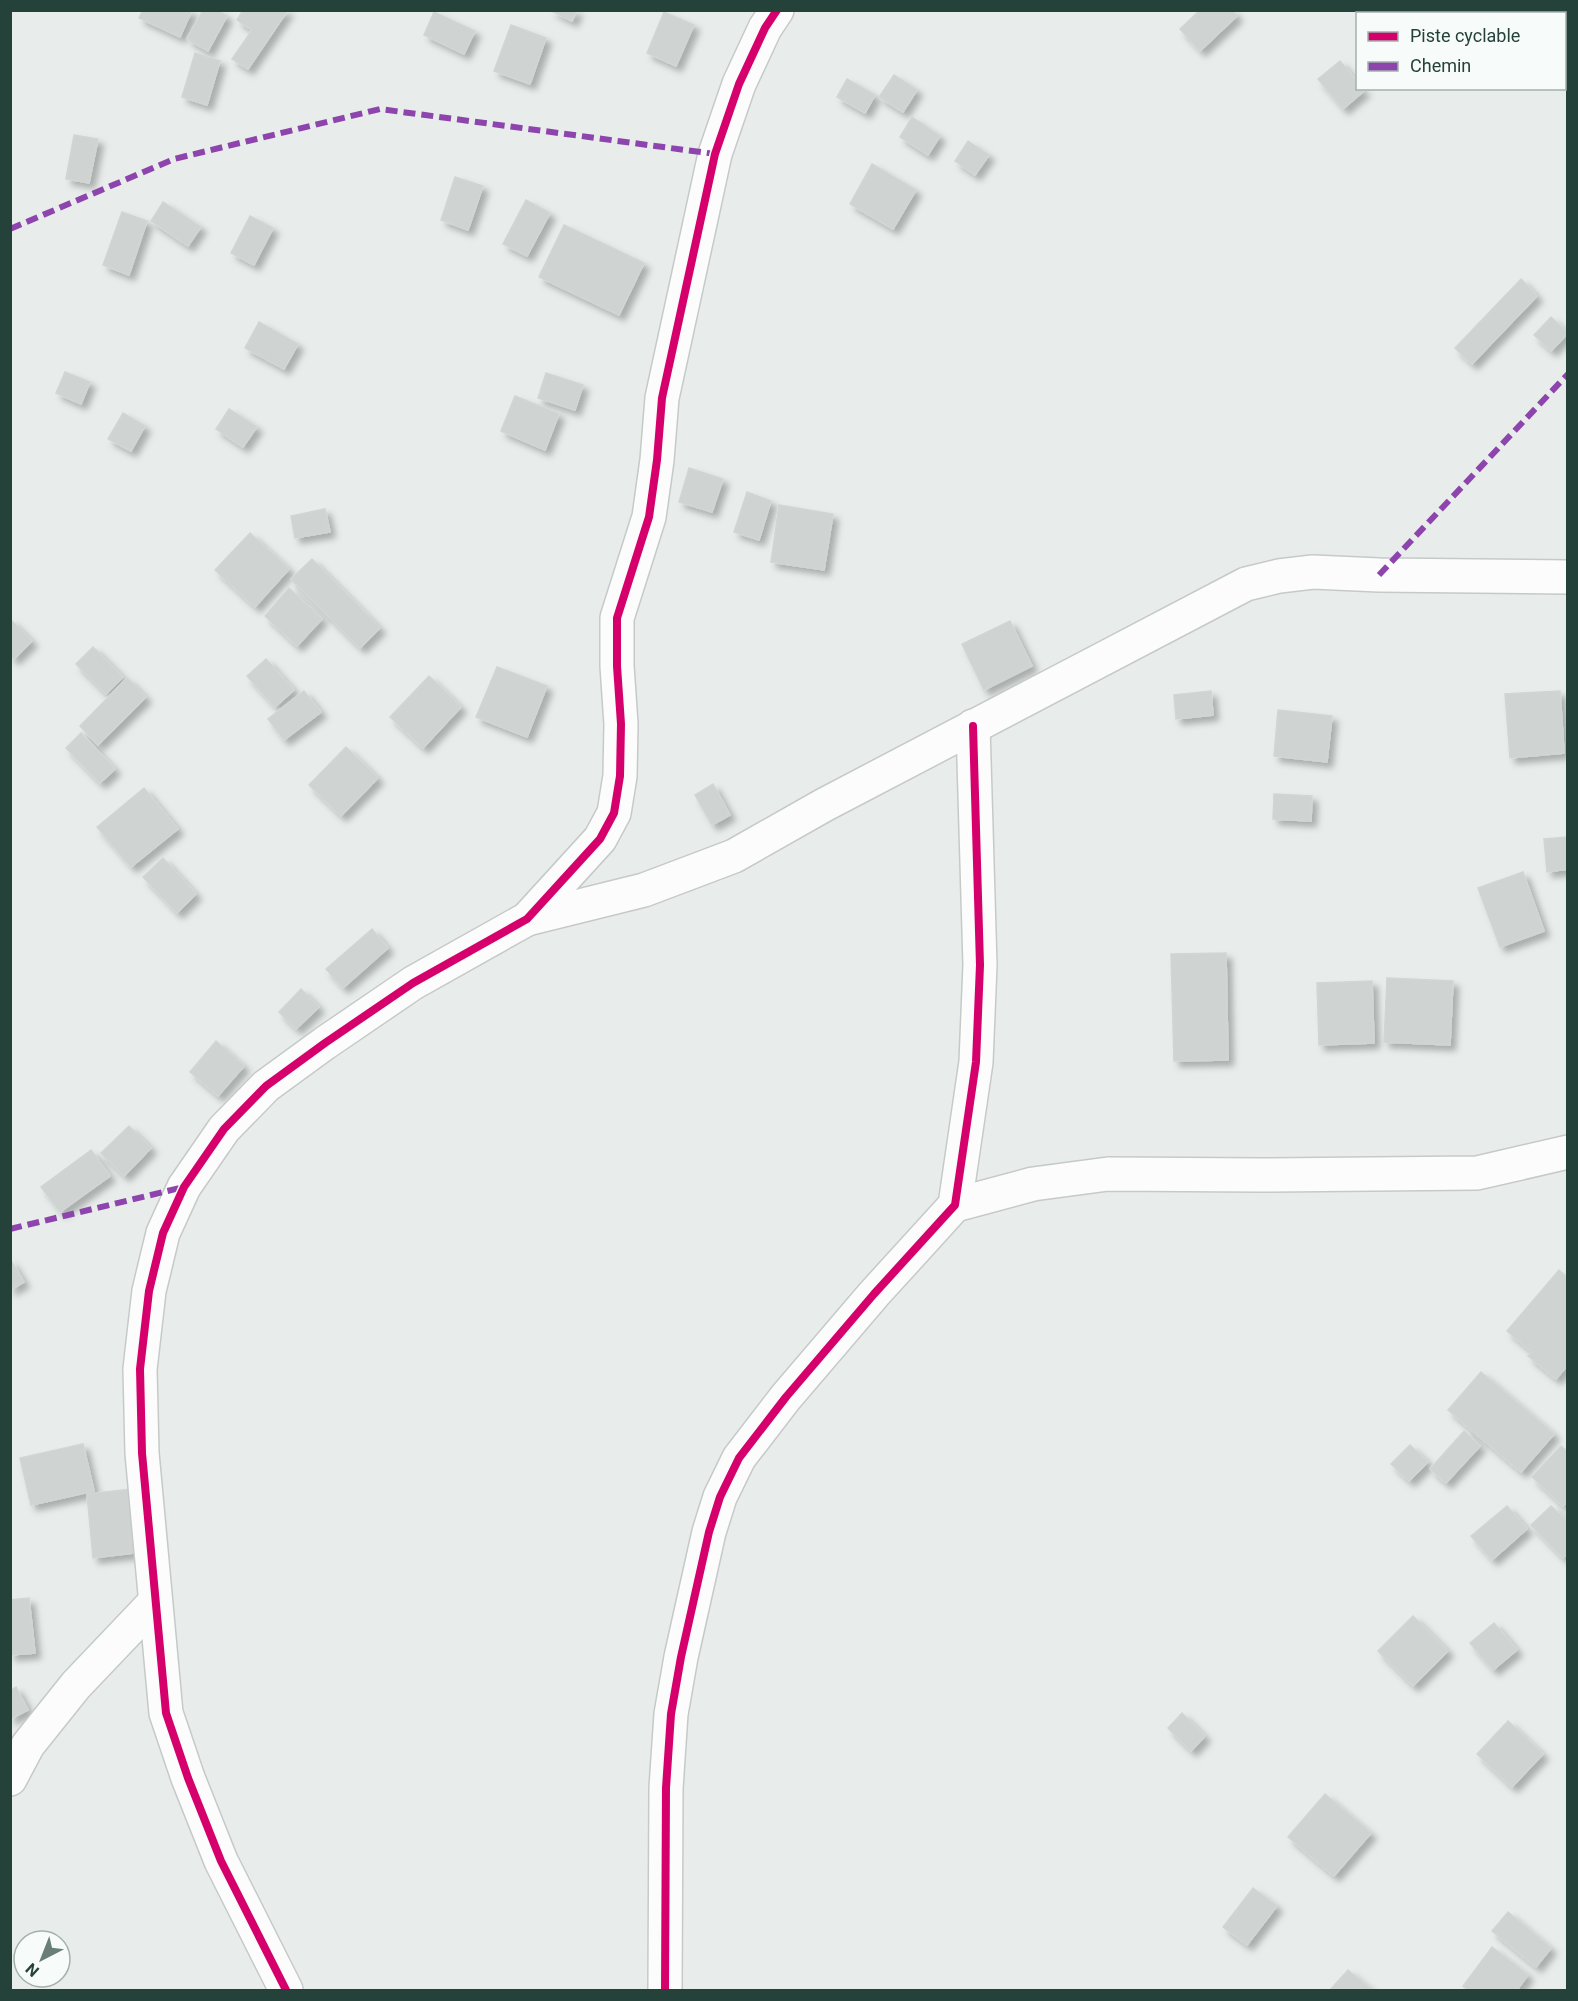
<svg xmlns="http://www.w3.org/2000/svg" width="1578" height="2001" font-family="Roboto,sans-serif">
  <style>
    .building { fill: #cfd4d2; stroke: #d1d6d4; stroke-width: 1.5; filter: url(#shadow) }
    .lines { fill: none; stroke-linecap: round; stroke-linejoin: round }
    .minor-casing { stroke: #c5cac8; stroke-width: 36 }
    .minor { stroke: #fcfcfc; stroke-width: 33 }
    .quiet { stroke: #8e44ad; stroke-width: 6; stroke-dasharray: 12 6; stroke-linecap: butt }
    .cycleway-casing { stroke: #f7fbf9; stroke-width: 11 }
    .cycleway { stroke: #d6006c; stroke-width: 8 }
  </style>
  <defs>
    <filter id="shadow"><feDropShadow dx="5.5" dy="5.5" stdDeviation="3" flood-color="#0004"/></filter>
  </defs>
  <rect width="100%" height="100%" fill="#e8edeb"/>
  <g class="building">
    <path d="M143,10H192L180,37L139,18Z"/>
    <path d="M203,10H217L227,16L208,51L187,39Z"/>
    <path d="M243,10H288L248,69L232,59L252,30L237,20Z"/>
    <path d="M550,10H577L572,21Z"/>
    <path d="M1200,10H1232L1237,16L1200,51L1180,29Z"/>
    <path d="M1464,10H1526L1530,14H1461Z"/>
    <path d="M434,12L475,31L464,54L424,35Z"/>
    <path d="M664,12L694,25L676,66L647,53Z"/>
    <path d="M511,25L546,38L530,84L494,71Z"/>
    <path d="M195,53L220,61L207,105L182,97Z"/>
    <path d="M1340,61L1358,82V88L1365,90L1343,109L1318,79Z"/>
    <path d="M894,75L917,90L903,112L879,97Z"/>
    <path d="M847,79L875,95L865,113L837,97Z"/>
    <path d="M912,117L940,136L928,155L900,137Z"/>
    <path d="M74,135L98,139L89,183L66,179Z"/>
    <path d="M968,141L989,155L975,175L955,161Z"/>
    <path d="M872,164L916,190L893,229L850,204Z"/>
    <path d="M455,177L483,186L468,230L441,220Z"/>
    <path d="M526,200L550,213L527,256L503,244Z"/>
    <path d="M163,202L201,227L188,246L151,221Z"/>
    <path d="M122,212L147,221L129,275L103,265Z"/>
    <path d="M250,216L273,228L254,265L231,253Z"/>
    <path d="M564,225L644,263L619,315L539,277Z"/>
    <path d="M1521,279L1537,296L1472,364L1455,348Z"/>
    <path d="M1551,317L1568,333L1551,351L1534,335Z"/>
    <path d="M259,322L298,344L284,369L245,348Z"/>
    <path d="M65,372L90,382L81,404L56,393Z"/>
    <path d="M546,373L583,385L575,410L538,398Z"/>
    <path d="M515,396L559,414L545,450L501,431Z"/>
    <path d="M229,409L257,427L243,447L216,429Z"/>
    <path d="M123,413L145,426L131,451L108,439Z"/>
    <path d="M689,468L723,479L712,512L679,502Z"/>
    <path d="M747,492L771,501L759,540L734,532Z"/>
    <path d="M779,505L833,514L824,570L771,562Z"/>
    <path d="M325,509L330,532L295,538L291,516Z"/>
    <path d="M250,533L289,569L255,607L215,570Z"/>
    <path d="M312,559L380,628L360,648L291,579Z"/>
    <path d="M289,588L322,619L297,646L265,616Z"/>
    <path d="M10,619L32,641L14,659L10,656Z"/>
    <path d="M1010,621L1032,666L984,690L962,644Z"/>
    <path d="M93,647L123,677L106,694L76,664Z"/>
    <path d="M266,659L294,690L275,707L247,676Z"/>
    <path d="M497,667L547,686L527,737L476,717Z"/>
    <path d="M429,676L461,707L423,748L390,717Z"/>
    <path d="M127,678L146,697L98,745L80,726Z"/>
    <path d="M304,691L321,712L284,740L268,719Z"/>
    <path d="M1211,691L1213,715L1176,719L1174,695Z"/>
    <path d="M1560,691L1564,753L1510,758L1505,694Z"/>
    <path d="M1278,710L1332,716L1327,762L1274,756Z"/>
    <path d="M81,733L115,769L100,783L66,748Z"/>
    <path d="M346,747L378,778L341,816L309,785Z"/>
    <path d="M713,784L730,815L712,825L695,795Z"/>
    <path d="M144,788L178,829L131,867L97,827Z"/>
    <path d="M1274,794L1312,796L1311,821L1273,819Z"/>
    <path d="M1568,837V869L1547,872L1544,839Z"/>
    <path d="M163,858L196,894L177,913L143,877Z"/>
    <path d="M1523,872L1544,931L1500,947L1478,888Z"/>
    <path d="M372,929L388,948L343,988L326,969Z"/>
    <path d="M1226,953L1228,1060L1174,1061L1171,954Z"/>
    <path d="M1387,978L1453,981L1450,1045L1384,1042Z"/>
    <path d="M1372,981L1374,1043L1319,1045L1317,983Z"/>
    <path d="M301,989L319,1007L296,1029L279,1012Z"/>
    <path d="M216,1041L244,1066L218,1096L190,1072Z"/>
    <path d="M129,1126L151,1148L124,1176L101,1153Z"/>
    <path d="M91,1150L110,1176L60,1212L41,1187Z"/>
    <path d="M10,1259L24,1282L10,1290Z"/>
    <path d="M1559,1270L1568,1278V1365L1556,1379L1528,1356L1532,1352L1507,1331Z"/>
    <path d="M1481,1372L1554,1434L1521,1472L1448,1410Z"/>
    <path d="M1464,1431L1480,1446L1446,1483L1430,1469Z"/>
    <path d="M83,1444L94,1491L31,1505L20,1458Z"/>
    <path d="M1410,1445L1428,1462L1409,1481L1391,1464Z"/>
    <path d="M1561,1446L1568,1452V1501L1563,1506L1532,1477Z"/>
    <path d="M151,1487L158,1550L93,1558L87,1494Z"/>
    <path d="M1507,1506L1527,1529L1492,1560L1471,1536Z"/>
    <path d="M1551,1506L1568,1522V1553L1563,1558L1531,1525Z"/>
    <path d="M29,1598L35,1653L10,1655V1600Z"/>
    <path d="M1413,1616L1448,1651L1413,1686L1378,1651Z"/>
    <path d="M1494,1623L1517,1650L1493,1670L1470,1643Z"/>
    <path d="M16,1687L28,1710L10,1719V1691Z"/>
    <path d="M1182,1713L1205,1736L1191,1751L1168,1728Z"/>
    <path d="M1508,1721L1543,1754L1512,1787L1477,1754Z"/>
    <path d="M1325,1794L1371,1833L1334,1876L1288,1837Z"/>
    <path d="M1253,1888L1277,1906L1247,1945L1223,1927Z"/>
    <path d="M1508,1912L1551,1948L1536,1967L1492,1931Z"/>
    <path d="M1492,1947L1528,1975L1517,1990H1468L1463,1986Z"/>
    <path d="M1348,1970L1372,1990H1330Z"/>
  </g>
  <g class="lines">
    <g class="minor-casing">
      <g id="minor">
        <path d="M527,919L644,890L734,856L824,805L1246,584L1279,576L1313,572L1379,575L1568,577"/>
        <path d="M955,1205L1033,1184L1108,1174L1260,1175L1477,1173L1568,1152"/>
        <path d="M10,1779L28,1745L76,1685L155,1602"/>
        <path d="M286,1990L221,1861L188,1778L166,1713L142,1453L140,1369L149,1291L163,1233L184,1187L224,1129L266,1086L325,1043L413,983L527,919L600,839L614,813L620,776L621,724L617,666V618L649,517L657,460L662,398L715,154L739,84L765,28L777,10"/>
        <path d="M665,1990L666,1788L671,1714L681,1657L709,1532L720,1497L739,1458L786,1397L874,1294L955,1205L976,1062L980,965L973,726"/>
      </g>
    </g>
    <use href="#minor" class="minor"/>
    <g class="quiet">
      <path d="M10,229L174,159L380,109L715,154"/>
      <path d="M1379,575L1568,374"/>
      <path d="M10,1229L184,1187"/>
    </g>
    <g class="cycleway-casing">
      <g id="cycleway">
        <path d="M286,1990L221,1861L188,1778L166,1713L142,1453L140,1369L149,1291L163,1233L184,1187L224,1129L266,1086L325,1043L413,983L527,919L600,839L614,813L620,776L621,724L617,666V618L649,517L657,460L662,398L715,154L739,84L765,28L777,10"/>
        <path d="M665,1990L666,1788L671,1714L681,1657L709,1532L720,1497L739,1458L786,1397L874,1294L955,1205L976,1062L980,965L973,726"/>
      </g>
    </g>
    <use href="#cycleway" class="cycleway"/>
  </g>
  <rect width="1578" height="2001" fill="none" stroke="#24423a" stroke-width="24"/>
  <rect x="1356" y="12" width="210" height="78" fill="#f7fbf9" stroke="#a3b1ad" stroke-width="1.5"/>
  <rect x="1368" y="32" width="30" height="9" fill="#d6006c" stroke="#a3b1ad" stroke-width="1.5"/>
  <text x="1410" y="42" font-size="18" fill="#24423a">Piste cyclable</text>
  <rect x="1368" y="62" width="30" height="9" fill="#8e44ad" stroke="#a3b1ad" stroke-width="1.5"/>
  <text x="1410" y="72" font-size="18" fill="#24423a">Chemin</text>
  <g transform="translate(42 1959) rotate(222)"><circle r="28" fill="#f7fbf9" stroke="#a3b1ad" stroke-width="1.5"/>
  <path d="M0-4.5L10 22L0 15L-10 22Z" fill="#697e78"/>
  <text y="-9" font-size="16" font-weight="bold" text-anchor="middle" fill="#24423a">N</text>
  </g>
</svg>
